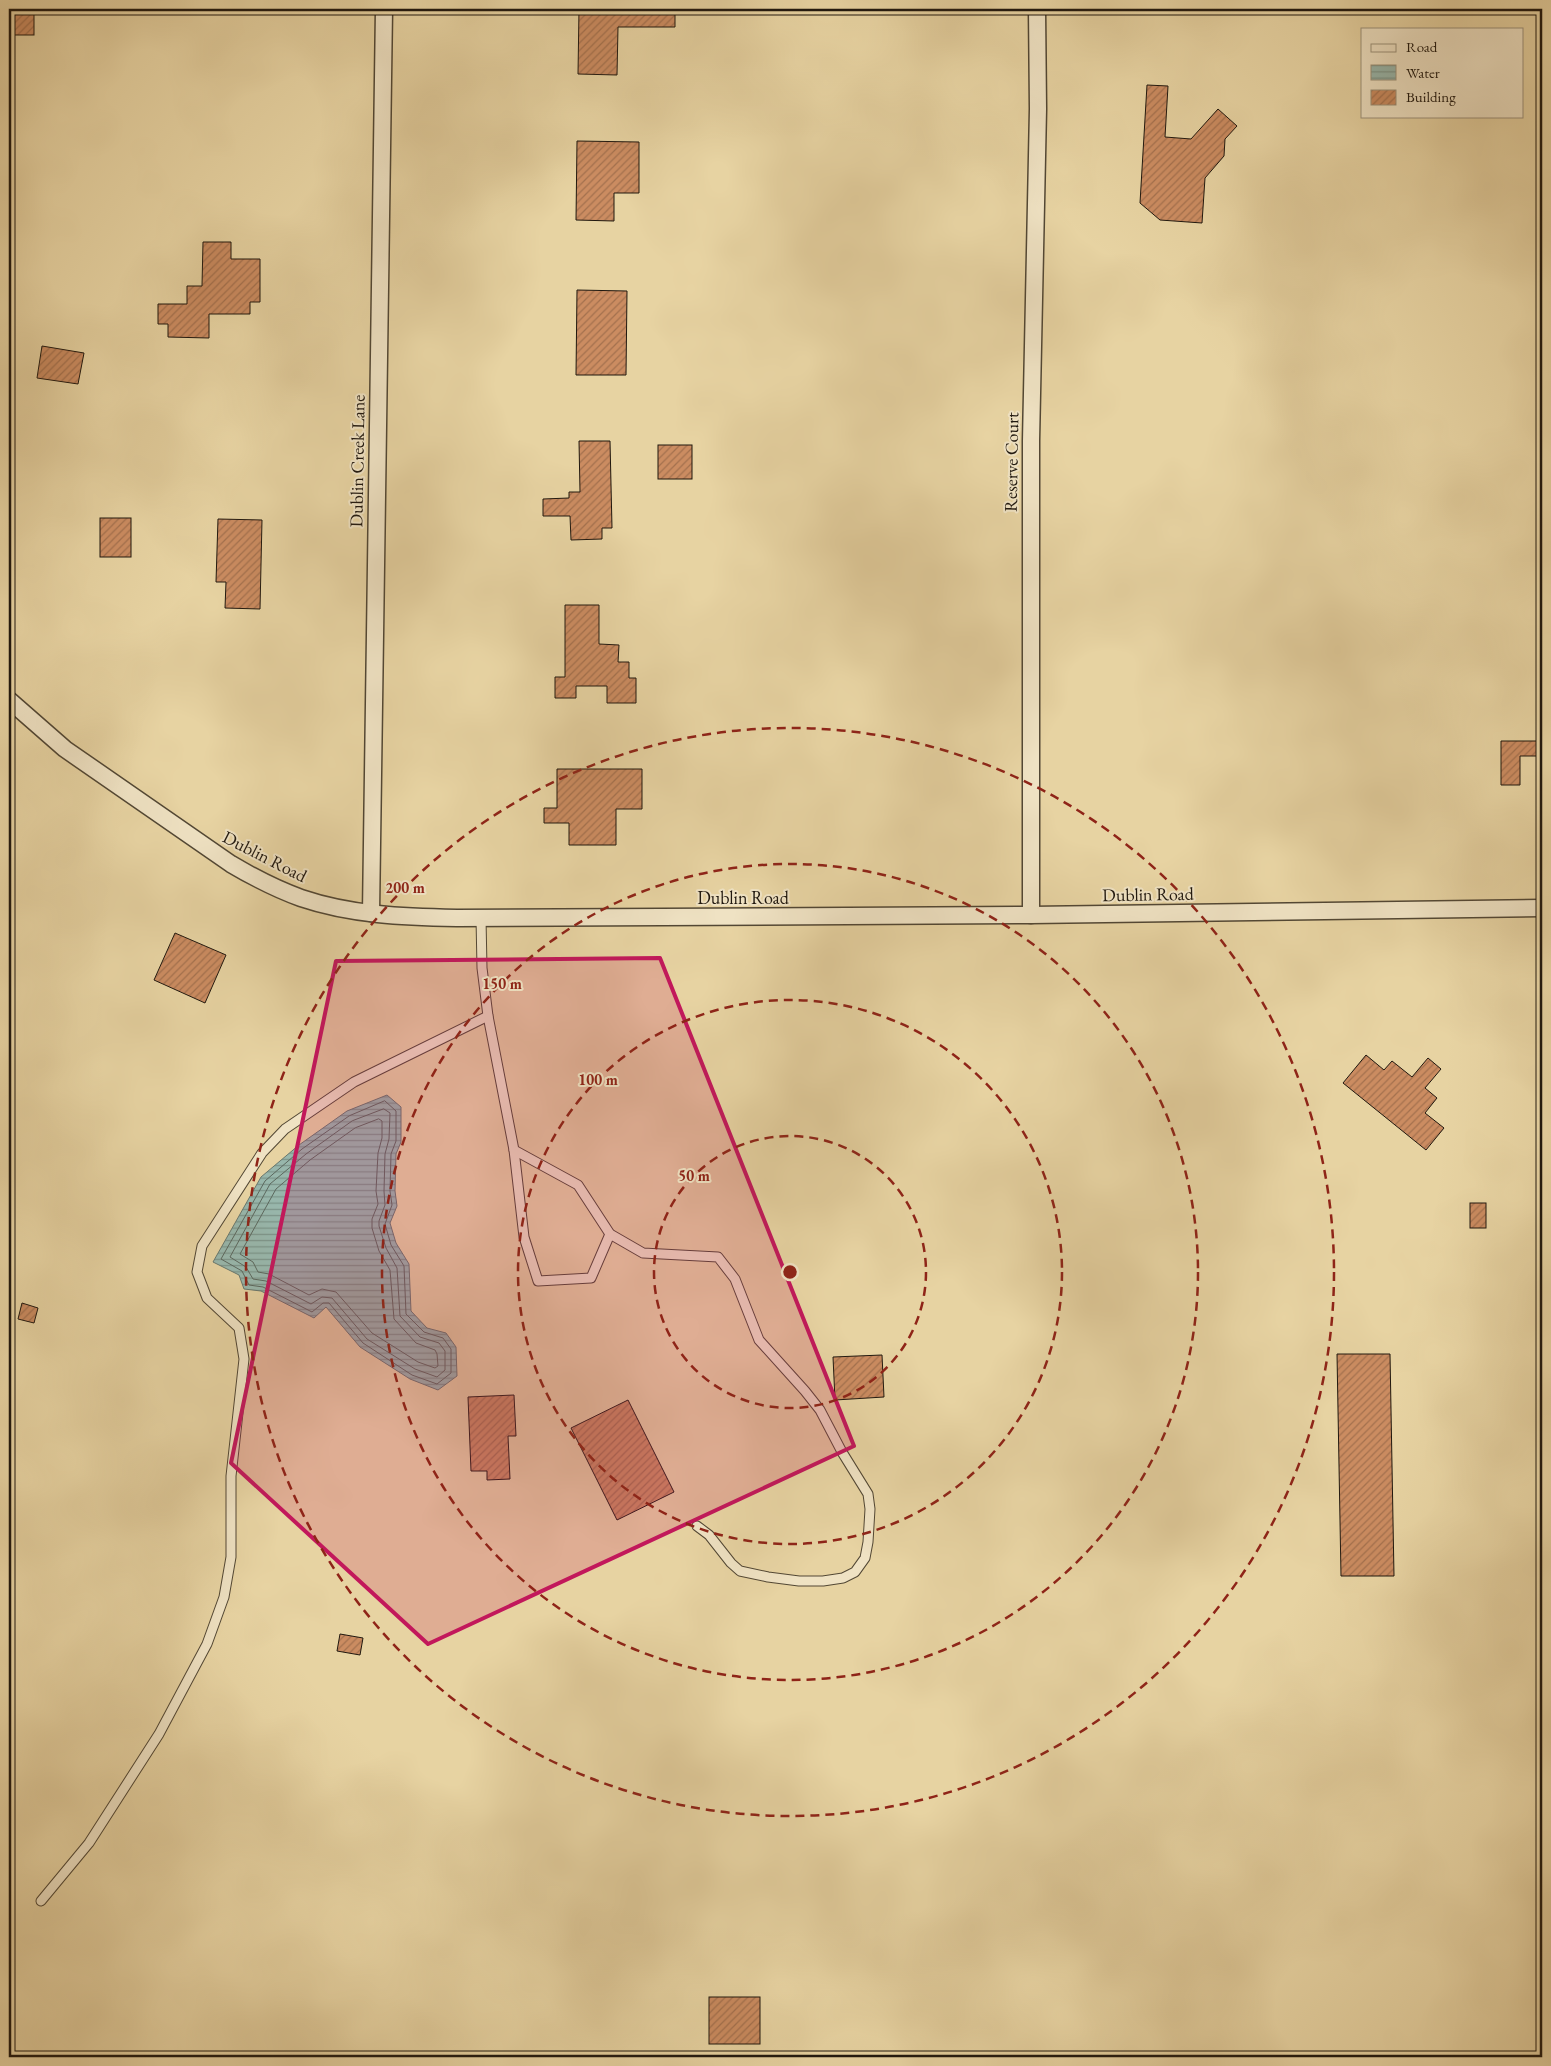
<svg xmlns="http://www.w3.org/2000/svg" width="1551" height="2066" font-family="'EB Garamond',serif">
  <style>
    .water { fill: url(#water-rules); stroke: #68776d }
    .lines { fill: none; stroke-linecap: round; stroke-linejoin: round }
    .shore { stroke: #5c685e; stroke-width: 1 }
    .building { fill: url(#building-hatch); stroke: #20180f }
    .service-casing { stroke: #524734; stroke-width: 11 }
    .minor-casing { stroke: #524734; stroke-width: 19 }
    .service { stroke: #efe2c3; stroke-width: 9 }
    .minor { stroke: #efe2c3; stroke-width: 16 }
    .marked { fill: #c2185b; fill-opacity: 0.2; stroke: #c2185b; stroke-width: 4; stroke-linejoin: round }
    .ring { fill: none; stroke: #8f2418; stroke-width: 2.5; stroke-dasharray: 9 6 }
    .labels { text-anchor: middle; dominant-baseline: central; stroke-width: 4; stroke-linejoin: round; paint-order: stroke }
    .street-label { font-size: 18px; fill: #20180f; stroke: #efe2c3 }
    .centre { fill: #8f2418; stroke: #efe2c3; stroke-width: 2.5 }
    .ring-label { font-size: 15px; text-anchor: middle; font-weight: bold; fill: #8f2418; stroke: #efe2c3; stroke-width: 4; stroke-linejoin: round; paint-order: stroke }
  </style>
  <defs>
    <pattern id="water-rules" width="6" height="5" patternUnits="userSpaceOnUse" patternTransform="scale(1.25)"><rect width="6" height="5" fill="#98b7ac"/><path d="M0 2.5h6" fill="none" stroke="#7c948a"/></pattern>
    <pattern id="building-hatch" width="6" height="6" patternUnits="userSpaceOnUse" patternTransform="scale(1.25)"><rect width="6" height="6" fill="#cb8c61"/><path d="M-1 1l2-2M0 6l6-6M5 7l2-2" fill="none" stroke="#a4714e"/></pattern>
  </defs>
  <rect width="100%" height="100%" fill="#e7d3a2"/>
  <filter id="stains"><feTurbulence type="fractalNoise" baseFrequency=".004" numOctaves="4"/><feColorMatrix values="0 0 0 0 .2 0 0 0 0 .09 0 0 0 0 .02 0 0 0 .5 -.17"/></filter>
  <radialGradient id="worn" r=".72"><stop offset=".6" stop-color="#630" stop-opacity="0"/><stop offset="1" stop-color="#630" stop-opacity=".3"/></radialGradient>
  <path class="water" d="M387,1095L401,1107V1142L396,1154L395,1191L397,1206L390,1223L396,1243L409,1264L411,1311L427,1328L446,1333L456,1347L457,1376L438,1390L410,1379L360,1347L326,1307L314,1318L261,1291L244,1289L239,1275L213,1262L261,1177L299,1145L347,1111Z"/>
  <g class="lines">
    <g class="shore">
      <path d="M385,1101L396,1111V1141L391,1154L390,1191L392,1205L385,1224L391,1245L404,1266L406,1314L424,1332L443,1338L451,1349V1373L437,1384L412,1375L363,1343L329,1303H323L312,1312L263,1287L249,1285L242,1271L221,1259L265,1181L302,1149L349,1116Z"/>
      <path d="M384,1109L390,1113L389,1139L385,1154L384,1191L385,1205L379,1221V1226L386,1248L397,1268L400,1316L420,1337L439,1343L445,1351V1370L437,1377L415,1369L367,1339L332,1298L322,1297L311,1304L266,1281L253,1279L246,1267L230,1257L270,1184L306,1154L352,1121Z"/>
      <path d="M379,1119L382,1121V1138L378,1153L376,1191L378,1204L372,1219V1228L379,1251L390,1270L394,1319L416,1343L435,1350L437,1354L438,1366L435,1368L418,1362L372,1333L336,1292L322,1289L309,1295L269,1274L258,1272L253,1262L240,1254L276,1189L310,1160L355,1128Z"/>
    </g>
  </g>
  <g class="building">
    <rect x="9" y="9" width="25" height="26"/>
    <path d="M579,9H675V27H618L617,75L578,74Z"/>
    <path d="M1147,85L1168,86L1165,137L1191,139L1218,109L1237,126L1225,139L1224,156L1205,178L1202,223L1160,220L1140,203Z"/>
    <path d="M577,141L639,142V193H614V221L576,220Z"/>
    <path d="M203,242H231V259H260V302H250V314H209V338L168,337V324H158V304H187V286H202Z"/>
    <path d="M577,290L627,291L626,375H576Z"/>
    <path d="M42,346L84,353L78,384L37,378Z"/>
    <path d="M579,441H610L612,528H602V539L571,540L570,516H543V499L569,498V492H580Z"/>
    <rect x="658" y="445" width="34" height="34"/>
    <rect x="100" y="518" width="31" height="39"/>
    <path d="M218,519L262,520L260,609L225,608L226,582H216Z"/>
    <path d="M565,605H599V644L619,645L618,662H629V678H636V703H607V686H576V698H555V677H565Z"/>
    <path d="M1501,741H1542V756H1520V785H1501Z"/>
    <path d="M557,769H642V809H616V845H569V823H544V808H557Z"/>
    <path d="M175,933L226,955L205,1003L154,980Z"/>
    <path d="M1366,1055L1384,1070L1392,1061L1412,1077L1428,1058L1441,1069L1425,1088L1437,1098L1425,1113L1444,1128L1426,1150L1343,1083Z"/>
    <rect x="1470" y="1203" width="16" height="25"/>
    <path d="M22,1303L38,1308L34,1323L18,1319Z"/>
    <path d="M1337,1354H1390L1394,1576H1341Z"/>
    <path d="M882,1355L884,1397L835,1400L833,1357Z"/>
    <path d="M514,1395L516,1436H508L510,1479L487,1480V1471H471L468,1397Z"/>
    <path d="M628,1400L674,1492L617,1520L571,1428Z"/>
    <path d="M340,1634L363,1638L360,1655L337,1651Z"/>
    <rect x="709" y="1997" width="51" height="47"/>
  </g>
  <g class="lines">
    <g class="service-casing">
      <g id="service">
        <path d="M481,918L482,968L488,1016L514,1150L578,1185L610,1234L643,1253L718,1257L735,1279L759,1340L805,1391L820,1410L842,1452L868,1494L870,1509L868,1542L865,1558L855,1572L843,1578L823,1581H799L768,1577L740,1571L731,1563L709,1535L697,1526"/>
        <path d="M514,1150L524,1237L538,1281L591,1278L610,1234"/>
        <path d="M41,1901L89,1843L159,1734L207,1644L224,1597L231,1557V1476L244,1359L239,1328L207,1298L197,1272L202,1246L262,1153L285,1129L354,1082L488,1016"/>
      </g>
    </g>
    <g class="minor-casing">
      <g id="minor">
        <path d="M9,700L65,749L231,864C253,877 276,889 301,898C351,915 404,917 457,918L1031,915L1542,908"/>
        <path d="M371,913L384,9"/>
        <path d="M1031,915V441L1038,109L1037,9"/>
      </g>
    </g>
    <use href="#service" class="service"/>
    <use href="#minor" class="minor"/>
  </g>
  <path class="marked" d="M660,958L854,1446L428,1644L231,1463L336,961Z"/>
  <g class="ring">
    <circle cx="790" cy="1272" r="136"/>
    <circle cx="790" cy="1272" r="272"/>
    <circle cx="790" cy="1272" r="408"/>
    <circle cx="790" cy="1272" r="544"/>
  </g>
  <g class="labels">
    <g class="street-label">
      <text transform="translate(357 461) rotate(-89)">Dublin Creek Lane</text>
      <text transform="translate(1011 462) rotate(-89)">Reserve Court</text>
      <text transform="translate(265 856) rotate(27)">Dublin Road</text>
      <text transform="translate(1148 894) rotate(-1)">Dublin Road</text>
      <text x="743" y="897">Dublin Road</text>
    </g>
  </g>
  <circle cx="790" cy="1272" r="8" class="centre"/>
  <g class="ring-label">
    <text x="405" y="893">200 m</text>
    <text x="502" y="989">150 m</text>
    <text x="598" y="1085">100 m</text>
    <text x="694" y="1181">50 m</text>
  </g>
  <rect width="1551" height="2066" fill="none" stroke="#e7d3a2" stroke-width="30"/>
  <rect x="10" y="10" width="1531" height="2046" fill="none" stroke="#20180f" stroke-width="2.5"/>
  <rect x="15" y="15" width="1521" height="2036" fill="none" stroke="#20180f"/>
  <rect x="1361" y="28" width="162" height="90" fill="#efe2c3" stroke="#9c917b"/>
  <rect x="1371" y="44" width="25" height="8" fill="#efe2c3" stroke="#9c917b"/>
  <text x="1406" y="52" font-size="15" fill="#20180f">Road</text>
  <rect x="1371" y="65" width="25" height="15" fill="url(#water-rules)" stroke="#9c917b"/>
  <text x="1406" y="78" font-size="15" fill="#20180f">Water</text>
  <rect x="1371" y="90" width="25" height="15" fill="url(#building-hatch)" stroke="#9c917b"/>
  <text x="1406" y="102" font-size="15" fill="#20180f">Building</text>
  <rect width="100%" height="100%" filter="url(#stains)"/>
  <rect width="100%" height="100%" fill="url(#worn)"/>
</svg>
